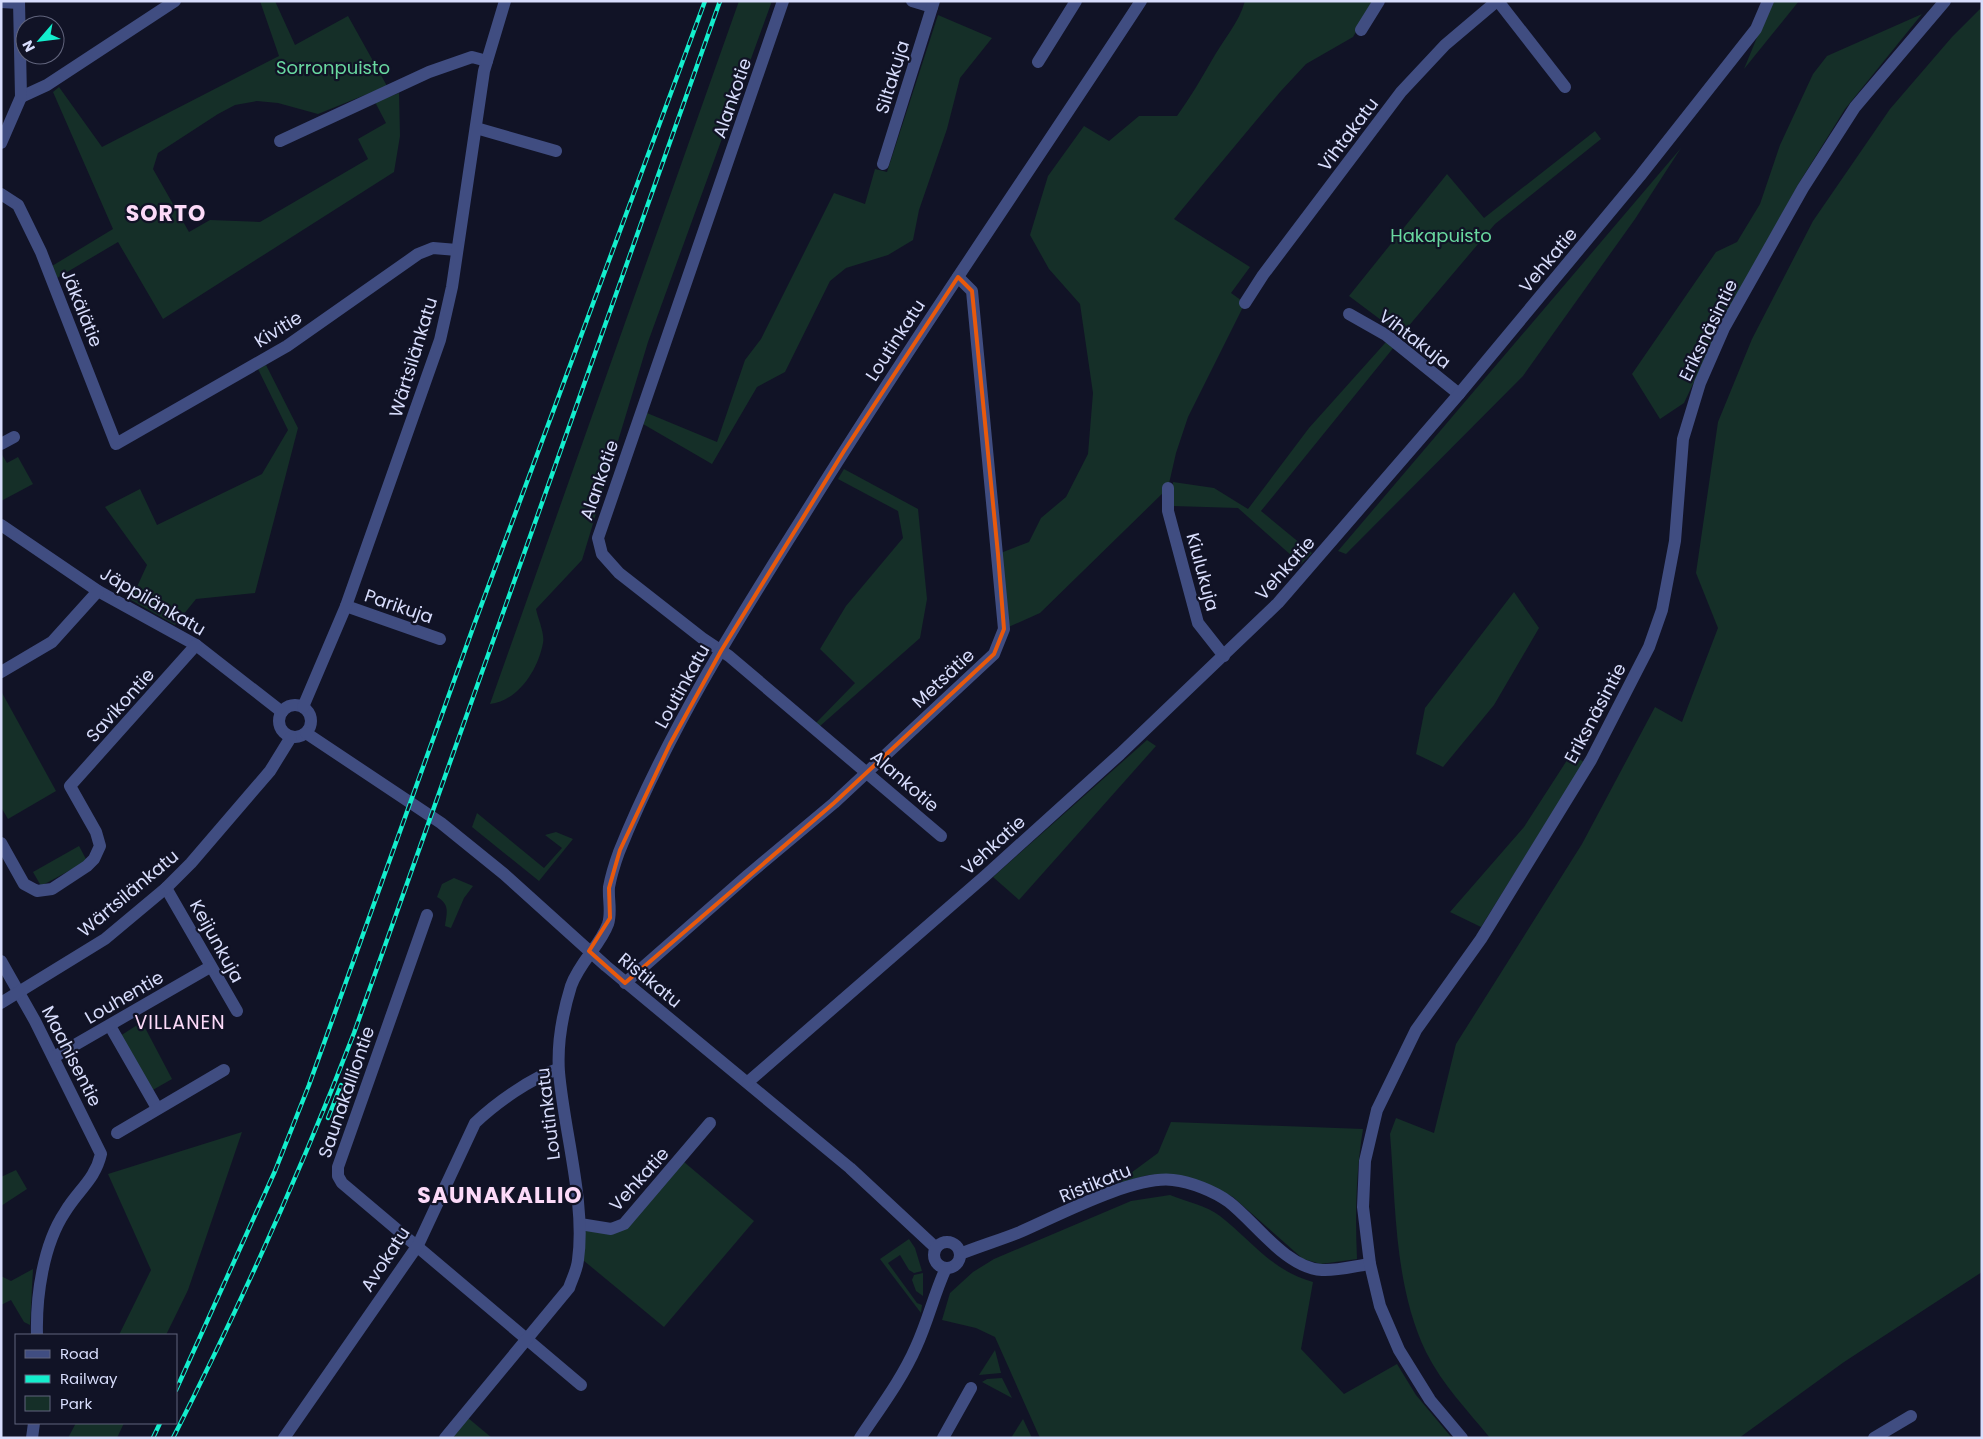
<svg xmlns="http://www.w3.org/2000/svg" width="1983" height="1439" font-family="Poppins,sans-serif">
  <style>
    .green { fill: #152f28 }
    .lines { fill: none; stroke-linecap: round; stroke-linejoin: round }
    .minor { stroke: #404d81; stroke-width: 12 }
    .rail-casing { stroke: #13eecd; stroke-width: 4.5 }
    .rail { stroke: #111326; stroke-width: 2.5; stroke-dasharray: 8; stroke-linecap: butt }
    .marked { fill: none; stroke: #e8590c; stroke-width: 4; stroke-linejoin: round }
    .labels { text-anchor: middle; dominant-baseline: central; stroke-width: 4.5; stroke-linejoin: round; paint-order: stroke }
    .park-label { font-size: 18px; fill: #69d8a0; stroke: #111326 }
    .street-label { font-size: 18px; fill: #d8ddfc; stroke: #111326 }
    .neighbourhood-label { font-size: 19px; letter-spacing: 1px; fill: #fcdaf8; stroke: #111326 }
    .district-label { font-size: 22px; font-weight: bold; letter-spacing: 1px; fill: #fcdaf8; stroke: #111326 }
  </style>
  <rect width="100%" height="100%" fill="#111326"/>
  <g class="green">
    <path d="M260,1H275L295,45L348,16L387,86L318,114L278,103L257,101L235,105L218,114L158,153L153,169L189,232L210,220L260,222L368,159L358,139L386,123L375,102L399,93L400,136L394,172L163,319L118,242L57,278L52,266L113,229L53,92L59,87L102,147L279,56Z"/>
    <path d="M739,1H772L648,342L582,560L536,609C538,619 545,634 543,643C538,670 518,701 490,704Z"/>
    <path d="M1245,1H1374L1353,37L1306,64L1280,92L1174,219L1250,267L1231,293L1245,303L1188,417L1176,453L1168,488L1040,613L1004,629L998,554L1029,542L1041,518L1066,497L1088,454L1093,393L1080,304L1049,269L1030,235L1048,176L1084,126L1109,141L1139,116H1177C1190,98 1201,79 1212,60C1223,40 1239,23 1245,1Z"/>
    <path d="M1772,1H1799L1744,69Z"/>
    <path d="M1982,7V1272L1844,1362L1739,1438H1490C1468,1411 1442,1384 1426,1352C1394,1285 1396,1207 1390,1134L1396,1118L1434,1133L1456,1044L1582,844L1655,707L1682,722L1718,628L1696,573L1718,422L1752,339L1813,221L1890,109L1952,37Z"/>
    <path d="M1922,14L1845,109L1799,183L1720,327L1684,403L1660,419L1632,374L1716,252L1737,242L1760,204L1780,145L1813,74L1827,56Z"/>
    <path d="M938,15L992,38L960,78L947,129L919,210L913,240L888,255L846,268L830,281L785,372L757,387L712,464L643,424L647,413L717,442L745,360L761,339L834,193L865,204L875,169L887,172Z"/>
    <path d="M1595,131L1601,139L1495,224L1401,335L1349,296L1447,174L1484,218Z"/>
    <path d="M1681,148L1635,219L1523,376L1346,554L1338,551Z"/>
    <path d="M1386,342L1394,347L1261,511L1312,553L1301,564L1238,508L1173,506V482L1214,488L1248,509L1309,428Z"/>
    <path d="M266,365L298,428L255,593L196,599L175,625L131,600L147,565L105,507L140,489L157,525L262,474L288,430L258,369Z"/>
    <path d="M1,453L7,463L18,457L33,484L1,501Z"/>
    <path d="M844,469L918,509L927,599L920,638L820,726L816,723L855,683L820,649L846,606L903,538L898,511L838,479Z"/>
    <path d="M1514,592L1539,628L1494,705L1443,767L1416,754L1425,708Z"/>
    <path d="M1,691L56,791L8,819L1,807Z"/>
    <path d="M1147,740L1156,746L1019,900L993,877Z"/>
    <path d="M1571,754L1584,762L1481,927L1450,912L1524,827Z"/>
    <path d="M477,813L544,868L562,848L545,835L556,832L573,839L539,881L472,827Z"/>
    <path d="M79,846L87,861L41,886L33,872Z"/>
    <path d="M454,878L473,886L464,898L451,928L445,926C447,913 450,904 437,897L442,884Z"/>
    <path d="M142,1022L172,1079L151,1091L120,1036Z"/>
    <path d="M1171,1122L1363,1129C1356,1172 1355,1215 1357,1259L1321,1264L1303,1259L1233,1197L1203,1182L1171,1174L1148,1175L1116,1184L1158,1153Z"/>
    <path d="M242,1132L188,1290L166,1335H119L151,1270L108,1174Z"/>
    <path d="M684,1162L754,1221L664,1327L583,1260L584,1229L612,1234Z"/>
    <path d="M16,1170L27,1189L1,1206V1177Z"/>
    <path d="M1170,1195C1185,1201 1207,1206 1220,1216C1252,1241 1272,1271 1313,1282L1301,1349L1344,1394L1397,1364L1416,1395L1452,1438H1040L995,1337L976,1328L942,1320L950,1293L973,1272L994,1259L1131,1201Z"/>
    <path d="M909,1239L915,1248L922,1271L914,1273L909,1270L900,1255L888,1263L917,1303L922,1305L921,1313L880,1259Z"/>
    <path d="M33,1269L30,1325L24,1322L11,1300L1,1305V1276L11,1281Z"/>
    <path d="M923,1273V1296L916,1291L912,1280L914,1275Z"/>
    <path d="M995,1350L1001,1373L979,1375Z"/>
    <path d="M1002,1378L1012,1398L982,1382L987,1379Z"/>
    <path d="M468,1418L492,1438H451Z"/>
    <path d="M1023,1419L1032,1438H1011Z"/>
    <path d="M76,1423H124L117,1438H68Z"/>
  </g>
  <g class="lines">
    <g class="minor">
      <path d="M783,1L598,538L602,554L619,573L702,638L729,656L941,836"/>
      <path d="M912,1L932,7"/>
      <path d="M1498,1L1565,87"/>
      <path d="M1,2L19,3"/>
      <path d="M1361,30L1379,1"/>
      <path d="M1038,62L1076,1"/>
      <path d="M21,97L47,85L175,1"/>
      <path d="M476,128L556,151"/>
      <path d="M280,141L429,72L472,57L487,61"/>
      <path d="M1,143L21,97L19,1"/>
      <path d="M883,164L934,1"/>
      <path d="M1,194L18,205L41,252L116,444L287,346L418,254L433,248L457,250"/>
      <path d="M1245,303L1263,275L1401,92L1445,45L1497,1"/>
      <path d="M1349,314L1386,335L1459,394"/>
      <path d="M1,444L14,437"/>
      <path d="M1168,488V511L1198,623L1224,656"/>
      <path d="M1,525L98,591L196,645L282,712"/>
      <path d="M346,606L440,639"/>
      <path d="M1,672L52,642L98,591"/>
      <circle cx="295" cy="721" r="16"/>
      <path d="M303,707L346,606L440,340L452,287L484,71L505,1"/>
      <path d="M306,733L441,823L504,874L606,966L850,1168L936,1248"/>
      <path d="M1,843L24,884L37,891L52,889L87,866L94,859L100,846L96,832L70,786L196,645"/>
      <path d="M166,888L237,1011"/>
      <path d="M427,915L338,1167V1176L342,1183L581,1385"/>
      <path d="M1,961L35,1021L101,1154C95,1180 78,1190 65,1212C43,1245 36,1296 37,1335"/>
      <path d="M625,983L748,875L834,803L994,654L1004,629L972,291L958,277"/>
      <path d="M1,1003L105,939L166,888L191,863L270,771L291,737"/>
      <path d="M110,1026L157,1108"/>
      <path d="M54,1057L210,967"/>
      <path d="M748,1082L985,876L1120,754L1278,603L1459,394L1640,176L1756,29L1768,1"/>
      <path d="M117,1133L224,1070"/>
      <path d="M580,1224L611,1229L624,1224L710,1123"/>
      <circle cx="947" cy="1255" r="13"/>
      <path d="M960,1254C980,1246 1000,1240 1020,1232C1057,1216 1134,1175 1173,1180C1191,1182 1214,1191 1229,1202C1255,1222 1286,1268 1322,1270C1337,1271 1355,1266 1370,1264"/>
      <path d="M32,1438L34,1423"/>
      <path d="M284,1438L418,1245L475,1123C496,1103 531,1078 558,1069"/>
      <path d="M445,1438L569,1288C572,1279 577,1270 578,1260C586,1203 564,1131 559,1072C557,1044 563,1012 571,986C580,961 600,946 608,924C612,912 608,900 609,887C611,876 615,863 619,852C666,735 734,626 801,520C910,344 1028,174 1141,1"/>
      <path d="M860,1438C880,1408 902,1379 916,1347C928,1321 934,1294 946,1268"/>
      <path d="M943,1438L971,1388"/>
      <path d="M1462,1438L1430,1400L1399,1350L1380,1306L1370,1264L1363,1207L1365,1161L1377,1110L1416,1030L1481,939L1591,760L1649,647L1662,610L1675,541L1683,439L1700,383L1724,328L1803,188L1855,107L1945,1"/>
      <path d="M1874,1438L1911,1416"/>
    </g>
    <g class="rail-casing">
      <g id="rail">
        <path d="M328,1118L341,1085"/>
        <path d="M176,1390L275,1171L309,1085L474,625L705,1"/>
        <path d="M153,1438L160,1423"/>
        <path d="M173,1438C240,1306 301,1171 354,1033L720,1"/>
      </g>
    </g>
    <use href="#rail" class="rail"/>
  </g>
  <path class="marked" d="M958,277L972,291L998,554L1004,629L994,654L834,803L625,983L589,951L610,918L609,888L620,850L670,744L721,651L844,451Z"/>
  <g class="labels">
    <g class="park-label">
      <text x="333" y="67">Sorronpuisto</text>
      <text x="1441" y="235">Hakapuisto</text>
    </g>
    <g class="street-label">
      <text transform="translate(892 77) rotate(-73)">Siltakuja</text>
      <text transform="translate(732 98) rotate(-71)">Alankotie</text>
      <text transform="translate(1348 134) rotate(-53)">Vihtakatu</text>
      <text transform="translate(1548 260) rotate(-50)">Vehkatie</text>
      <text transform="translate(82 308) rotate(68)">Jäkälätie</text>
      <text transform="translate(278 329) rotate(-32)">Kivitie</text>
      <text transform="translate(1708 330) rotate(-64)">Eriksnäsintie</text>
      <text transform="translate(1415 339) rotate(37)">Vihtakuja</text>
      <text transform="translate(895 340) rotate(-57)">Loutinkatu</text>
      <text transform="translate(413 357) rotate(-73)">Wärtsilänkatu</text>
      <text transform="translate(599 480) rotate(-71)">Alankotie</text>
      <text transform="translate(1285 568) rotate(-48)">Vehkatie</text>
      <text transform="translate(1203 572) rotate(75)">Kiulukuja</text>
      <text transform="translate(153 601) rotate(30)">Jäppilänkatu</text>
      <text transform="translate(399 606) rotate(19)">Parikuja</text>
      <text transform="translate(943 678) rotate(-43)">Metsätie</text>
      <text transform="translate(682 686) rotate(-61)">Loutinkatu</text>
      <text transform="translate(120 705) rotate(-48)">Savikontie</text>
      <text transform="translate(1595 713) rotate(-62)">Eriksnäsintie</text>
      <text transform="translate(905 781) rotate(41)">Alankotie</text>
      <text transform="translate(993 845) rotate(-42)">Vehkatie</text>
      <text transform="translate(128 893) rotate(-40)">Wärtsilänkatu</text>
      <text transform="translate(217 941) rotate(61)">Keijunkuja</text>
      <text transform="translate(650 980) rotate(39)">Ristikatu</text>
      <text transform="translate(124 997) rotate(-30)">Louhentie</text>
      <text transform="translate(72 1056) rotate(63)">Maahisentie</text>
      <text transform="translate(346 1092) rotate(-71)">Saunakalliontie</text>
      <text transform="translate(548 1114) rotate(-97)">Loutinkatu</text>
      <text transform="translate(639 1179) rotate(-48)">Vehkatie</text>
      <text transform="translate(1095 1183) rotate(-22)">Ristikatu</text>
      <text transform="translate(385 1259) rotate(-57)">Avokatu</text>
    </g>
    <g class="neighbourhood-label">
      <text x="180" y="1022">VILLANEN</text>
    </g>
    <g class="district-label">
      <text x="166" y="213">SORTO</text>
      <text x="500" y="1195">SAUNAKALLIO</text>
    </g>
  </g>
  <rect width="1983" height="1439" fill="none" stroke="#d8ddfc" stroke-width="5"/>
  <rect x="15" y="1334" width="162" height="90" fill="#111326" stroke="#61647c"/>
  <rect x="25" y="1350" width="25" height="8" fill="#404d81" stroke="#61647c"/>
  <text x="60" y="1359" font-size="15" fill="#d8ddfc">Road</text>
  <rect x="25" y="1375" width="25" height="8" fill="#13eecd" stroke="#61647c"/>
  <text x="60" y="1384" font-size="15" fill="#d8ddfc">Railway</text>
  <rect x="25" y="1396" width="25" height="15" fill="#152f28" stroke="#61647c"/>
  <text x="60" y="1409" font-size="15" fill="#d8ddfc">Park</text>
  <g transform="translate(40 40) rotate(242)"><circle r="24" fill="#111326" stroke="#61647c"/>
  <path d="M0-4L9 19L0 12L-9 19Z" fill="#13eecd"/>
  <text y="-8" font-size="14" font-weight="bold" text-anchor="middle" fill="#d8ddfc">N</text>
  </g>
</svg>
